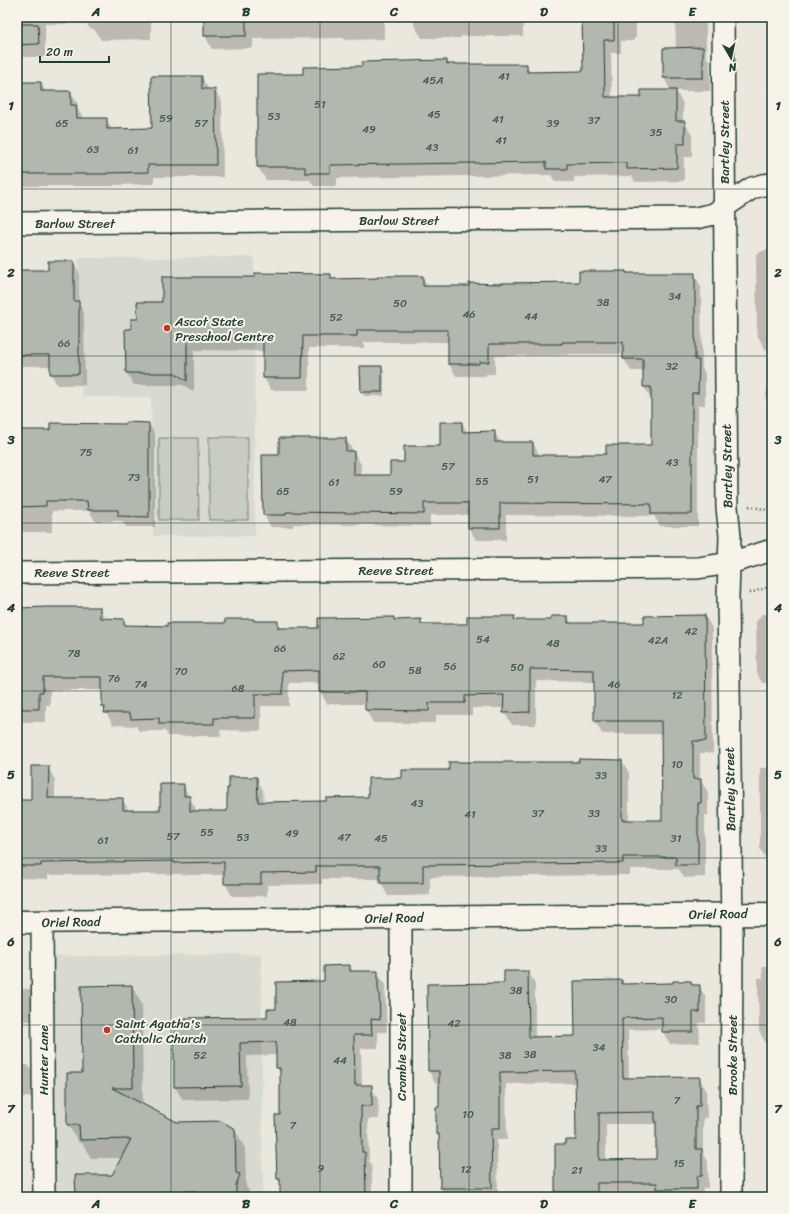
<svg xmlns="http://www.w3.org/2000/svg" width="789" height="1214" font-family="Sriracha,sans-serif">
  <style>
    .built { fill: #d9dacf }
    .grass { fill: #c8ccc1; stroke: #74847a }
    .shadow { fill: #0003; fill-rule: evenodd }
    .building { fill: #b2b8ae; stroke: #1f3d34; fill-rule: evenodd }
    .lines { fill: none; stroke-linecap: round; stroke-linejoin: round }
    .minor-casing { stroke: #1f3d34; stroke-width: 24 }
    .tertiary-casing { stroke: #1f3d34; stroke-width: 25 }
    .path { stroke: #1f3d34; stroke-width: 2.5; stroke-dasharray: 1 3; stroke-linecap: butt }
    .minor { stroke: #f7f3e8; stroke-width: 21 }
    .tertiary { stroke: #f7f3e8; stroke-width: 22 }
    .grid { fill: none; stroke: #1f3d34; stroke-width: 1; stroke-opacity: 0.55 }
    .poi-dot { fill: #c8321e; stroke: #f7f3e8; stroke-width: 1.5 }
    .labels { text-anchor: middle; dominant-baseline: central; stroke-width: 4; stroke-linejoin: round; paint-order: stroke }
    .number-label { font-size: 11px; fill: #445c52 }
    .street-label { font-size: 13px; fill: #1f3d34; stroke: #f7f3e8 }
    .poi-label { font-size: 13px; fill: #1f3d34; stroke: #f7f3e8; text-anchor: start }
    .neatline { fill: none; stroke: #1f3d34; stroke-width: 1.5 }
    .grid-label { font-size: 13px; text-anchor: middle; font-weight: bold; fill: #1f3d34 }
  </style>
  <rect width="100%" height="100%" fill="#eae8dd"/>
  <filter id="ink" filterUnits="userSpaceOnUse"><feTurbulence type="fractalNoise" baseFrequency=".025" numOctaves="2"/><feDisplacementMap in="SourceGraphic" scale="8" xChannelSelector="R" yChannelSelector="G"/><feConvolveMatrix kernelMatrix="1 2 1 2 8 2 1 2 1" color-interpolation-filters="sRGB"/></filter>
  <g filter="url(#ink)">
    <g class="built">
      <path d="M254,257L255,536H153L151,397H82L78,258Z"/>
      <path d="M261,954L263,1197H55L52,956Z"/>
    </g>
    <g class="grass">
      <rect x="209" y="437" width="39" height="83"/>
      <path d="M159,438H198L199,520H159Z"/>
    </g>
    <g class="shadow">
      <path d="M17,17H151V39L101,40L94,29H90L87,24H45V57H22L17,48Z"/>
      <path d="M205,17H384V39L345,40L343,38L253,39V48L212,49L205,36Z"/>
      <path d="M414,17H523V36H461V38H422L414,25Z"/>
      <path d="M583,17H636V38H634V41H621V53H611L612,98H642L671,91L664,78V49H676L675,17H706V56L710,61V91H676L683,104V122H685L692,135V157H684V181L635,182L632,176L574,177V182H555L551,175L464,176L337,178V186H314L310,180H266L258,167V75H304L363,67L447,61L449,65H526L531,73L584,72Z"/>
      <path d="M201,77L209,90H215L222,102L223,177H154V184L114,185V186H20L17,180V83H41L46,92H70L78,104V109L83,118L106,119L112,130L153,129Z"/>
      <path d="M768,82H772V122L768,116Z"/>
      <path d="M772,247V351L765,349L757,335L756,254Z"/>
      <path d="M73,262L79,272V304L84,313L85,385H57L51,374V366H17V271H49Z"/>
      <path d="M626,272L627,274H694L701,286L702,368L705,373V405H698V526H660L654,516L506,515V540H476L469,528V515H430V526L293,524V527H271L264,515L280,456L346,439L361,464V476H391L405,463L441,447L462,423L467,432H494L501,443H533L540,456L607,455L652,446V399H651L644,387V371H631L624,359V354H569V355L495,356V374H486V376H456L449,364V342H364V348H309V390H271L264,378V351L194,350V392L183,385H134L127,373L126,330H132L139,320L163,303L256,278L330,275L333,280L422,277L428,287L580,283Z"/>
      <path d="M381,367L384,371V396H364L362,392Z"/>
      <path d="M769,381H772V418L768,411L766,395Z"/>
      <path d="M772,420V489L767,481L770,470L766,465L769,455L765,449Z"/>
      <path d="M149,424L155,434V527H126L122,521H95L89,511H52V532H17V431H51Z"/>
      <path d="M100,608L106,619L124,620L127,626L168,627L226,624L254,620L255,622H277L282,629H319L393,618L395,621L420,620L423,625H468L514,617L516,621H552L568,617L572,624H645L705,616L712,628L713,753H700V780L708,792V815H705V877L684,878L679,869H630V875L430,877V895L407,896H388L381,883V879H322V884L267,885V896H232L225,883V875H182L181,874L48,875V879L17,878V801H32L48,767L55,780V799H122L129,811H161L183,785L196,809V812H228L256,778L263,790L264,803L327,802L369,798L403,779L450,771L622,761L629,773V821H663L662,734H602L595,721V682L536,681V725H512L504,712V708H472V715H436V723H373L366,710V704H327L320,691V683H289V706H261V731L220,730L221,736H168L165,731H139L136,726L113,725L103,707V690H50V705H46V722H17V609Z"/>
      <path d="M762,614H772V683H762L757,673L756,622Z"/>
      <path d="M760,768H772V863H768L760,848Z"/>
      <path d="M350,966L353,972H377L385,985L387,1032H378V1048H361L362,1086H371L378,1099L379,1119H368L369,1160L372,1166V1193L375,1197H281V1185L278,1179L281,1116V1074L277,1068V1055L247,1056L248,1099L183,1100L175,1087L268,1018L277,1010Z"/>
      <path d="M762,966H772V1168L771,1088L768,1083L767,1044H766L759,1031L758,978H763Z"/>
      <path d="M528,972L535,983V1038L576,1037L621,981L624,985L674,984L691,982L694,986H699L706,998V1023H699L700,1043L670,1044L663,1032V1029L628,1030L629,1079L699,1078L706,1090L707,1118H703V1152L708,1162V1188H703V1197H662L661,1195H603V1197H559L556,1192V1145H566L577,1141V1083L506,1084L507,1140H497L498,1197H446L441,1188L440,1139L437,1134V1108H440V1083H435L429,1071L505,984ZM606,1124H657V1160L606,1161Z"/>
      <path d="M132,986L142,1005L143,1106L177,1123L235,1130L245,1148L246,1186L250,1193L248,1197H77L113,1176L122,1158H91L82,1143H79L68,1125L83,1074Z"/>
      <path d="M17,989H30L38,1003V1021H21V1043H17Z"/>
      <path d="M17,1065H28L34,1075V1097H17Z"/>
      <rect x="771" y="1188" width="1" height="9"/>
    </g>
    <g class="building">
      <rect x="204" y="17" width="42" height="19"/>
      <path d="M582,17H614V40H604L605,97H641V90H676V121H685V144H677V168L627,169V163L567,164V169H546V162L330,165V173H305V167H257V74H303V67L362,66V62L447,60V64H527V72L583,71Z"/>
      <path d="M17,24H38L39,44L17,45Z"/>
      <path d="M703,47V78H663V48Z"/>
      <path d="M151,76H202V89H215L216,165H148V172L107,173V174H17V82H41V91H71V105H76L77,118H107V129L152,128Z"/>
      <path d="M48,261H74V301H79V374H50V355H17V270H48Z"/>
      <path d="M579,271H626V273H695V360H699L698,393H692V514H651V504L500,503V528H468V503H424V514L286,512V515H263L262,455H279V438H346V451H354V475H390V462H404V446H440V422H462V432L495,431V442H533V455H582V454H606V445H651V387H643V359H623V342H562V344H489V362H479V364H448V330H357V336H303L302,378H263V339L187,338V381L175,373H126L125,329H131V319H138L137,302H162V277H255V273L331,274V279L378,278V276H423V286H469V283L501,284V283L579,282Z"/>
      <path d="M360,366H382V392H361Z"/>
      <path d="M126,422L149,423V517L118,516V510H88L87,501H46V506L17,507V430H50V423L126,424Z"/>
      <path d="M48,607H100V618L124,619V625L167,626V623H225V619H254V621H278V628H318V618L394,617V620L421,619V624H467V616H515L514,620H551V616H568V623H644V616L705,615L706,741H693V779H701V803H698V865H676V857H623V863L423,865V883H380V866H316V872L261,873V884H224V862L174,863V861L41,863V866H17V800H31V766H49L48,798H123V810H160V784H184V796H190V811H227V788H229V777H257L258,802L326,801V798L368,797V778H402V770H449V762H579V759L622,760V820H662L661,721H594V670L530,669V712L503,713L504,695L465,696V703H429V711L365,710V692H319V670L282,671L283,694H255V718H214V724H159V718L131,719L130,714L128,713H104L105,707H102V677H43V692H39V709H17V608Z"/>
      <path d="M350,965V971H378V990L379,991L380,1020L371,1019L372,1035H354L355,1085H372V1106H361L362,1152H365L366,1197H280V1179H277L275,1115H280V1068H276V1042L240,1043L241,1086L174,1087V1022H185V1018L267,1017V1009H276V982L324,981V966Z"/>
      <path d="M504,971H528L529,1037L575,1036L574,981L622,980V984L673,983V981H691L692,985H700V1012H693V1032H662V1017L622,1018L623,1078L700,1077V1106H696V1149H702V1176H697V1189H657V1183H597V1192H555V1144H565V1140H576L575,1071L500,1072V1128H491L492,1188H440L439,1134H436V1107H439V1071H428L427,984L504,983ZM655,1112V1121H656V1159L599,1160V1113Z"/>
      <path d="M132,985L133,1088H112L177,1122L221,1121L235,1129L236,1173L240,1174L236,1185V1197H212L195,1191L165,1192L162,1197H76L75,1175H112L131,1139L80,1140L79,1125H67V1073H82L81,986Z"/>
    </g>
    <g class="lines">
      <g class="minor-casing">
        <g id="minor">
          <path d="M723,17L727,507L730,536L728,596L732,932L731,1197"/>
          <path d="M17,223L696,218L714,214L752,188L763,185L772,184"/>
          <path d="M17,573L698,568L730,563L772,550"/>
          <path d="M401,918V1197"/>
          <path d="M42,922L44,1197"/>
        </g>
      </g>
      <g class="tertiary-casing">
        <path id="tertiary" d="M17,922L772,914"/>
      </g>
      <g class="path">
        <path d="M749,506L772,511"/>
        <path d="M750,593L772,586"/>
      </g>
      <use href="#minor" class="minor"/>
      <use href="#tertiary" class="tertiary"/>
    </g>
  </g>
  <path class="grid" d="M171,17V1197M320,17V1197M469,17V1197M618,17V1197M17,189H772M17,356H772M17,523H772M17,691H772M17,858H772M17,1025H772"/>
  <g class="poi-dot">
    <circle cx="167" cy="328" r="4"/>
    <circle cx="107" cy="1030" r="4"/>
  </g>
  <g class="labels">
    <g class="number-label">
      <text x="504" y="76">41</text>
      <text x="433" y="80">45A</text>
      <text x="320" y="104">51</text>
      <text x="434" y="114">45</text>
      <text x="274" y="116">53</text>
      <text x="166" y="118">59</text>
      <text x="498" y="119">41</text>
      <text x="594" y="120">37</text>
      <text x="62" y="123">65</text>
      <text x="201" y="123">57</text>
      <text x="553" y="123">39</text>
      <text x="369" y="129">49</text>
      <text x="656" y="132">35</text>
      <text x="501" y="140">41</text>
      <text x="432" y="147">43</text>
      <text x="93" y="149">63</text>
      <text x="133" y="150">61</text>
      <text x="675" y="296">34</text>
      <text x="603" y="302">38</text>
      <text x="400" y="303">50</text>
      <text x="469" y="314">46</text>
      <text x="531" y="316">44</text>
      <text x="336" y="317">52</text>
      <text x="64" y="343">66</text>
      <text x="672" y="366">32</text>
      <text x="86" y="452">75</text>
      <text x="672" y="462">43</text>
      <text x="448" y="466">57</text>
      <text x="134" y="477">73</text>
      <text x="533" y="479">51</text>
      <text x="605" y="479">47</text>
      <text x="482" y="481">55</text>
      <text x="334" y="482">61</text>
      <text x="283" y="491">65</text>
      <text x="396" y="491">59</text>
      <text x="691" y="631">42</text>
      <text x="483" y="639">54</text>
      <text x="658" y="640">42A</text>
      <text x="553" y="643">48</text>
      <text x="280" y="648">66</text>
      <text x="74" y="653">78</text>
      <text x="339" y="656">62</text>
      <text x="379" y="664">60</text>
      <text x="450" y="666">56</text>
      <text x="517" y="667">50</text>
      <text x="415" y="670">58</text>
      <text x="181" y="671">70</text>
      <text x="114" y="678">76</text>
      <text x="141" y="684">74</text>
      <text x="614" y="684">46</text>
      <text x="238" y="688">68</text>
      <text x="677" y="695">12</text>
      <text x="677" y="764">10</text>
      <text x="601" y="775">33</text>
      <text x="417" y="803">43</text>
      <text x="538" y="813">37</text>
      <text x="594" y="813">33</text>
      <text x="470" y="814">41</text>
      <text x="207" y="832">55</text>
      <text x="292" y="833">49</text>
      <text x="173" y="836">57</text>
      <text x="243" y="837">53</text>
      <text x="344" y="837">47</text>
      <text x="381" y="838">45</text>
      <text x="676" y="838">31</text>
      <text x="103" y="840">61</text>
      <text x="601" y="848">33</text>
      <text x="516" y="990">38</text>
      <text x="671" y="999">30</text>
      <text x="290" y="1022">48</text>
      <text x="454" y="1023">42</text>
      <text x="599" y="1047">34</text>
      <text x="530" y="1054">38</text>
      <text x="200" y="1055">52</text>
      <text x="505" y="1055">38</text>
      <text x="340" y="1060">44</text>
      <text x="677" y="1100">7</text>
      <text x="468" y="1114">10</text>
      <text x="293" y="1125">7</text>
      <text x="679" y="1163">15</text>
      <text x="321" y="1168">9</text>
      <text x="466" y="1169">12</text>
      <text x="577" y="1170">21</text>
    </g>
    <g class="street-label">
      <text transform="translate(724 142) rotate(-90)">Bartley Street</text>
      <text x="399" y="220">Barlow Street</text>
      <text x="75" y="223">Barlow Street</text>
      <text transform="translate(727 466) rotate(-91)">Bartley Street</text>
      <text x="396" y="570">Reeve Street</text>
      <text x="72" y="572">Reeve Street</text>
      <text transform="translate(730 789) rotate(-91)">Bartley Street</text>
      <text transform="translate(718 914) rotate(-1)">Oriel Road</text>
      <text transform="translate(394 918) rotate(-1)">Oriel Road</text>
      <text transform="translate(71 922) rotate(-1)">Oriel Road</text>
      <text transform="translate(732 1055) rotate(-90)">Brooke Street</text>
      <text transform="translate(401 1057) rotate(-90)">Crombie Street</text>
      <text transform="translate(43 1060) rotate(-90)">Hunter Lane</text>
    </g>
    <g class="poi-label">
      <text x="175" y="321">Ascot State<tspan x="175" dy="15">Preschool Centre</tspan></text>
      <text x="115" y="1023">Saint Agatha's<tspan x="115" dy="15">Catholic Church</tspan></text>
    </g>
  </g>
  <rect width="789" height="1214" fill="none" stroke="#f7f3e8" stroke-width="44"/>
  <g transform="translate(731 58) rotate(171)" stroke="#f7f3e8" stroke-width="3" paint-order="stroke">
  <path d="M0-3L7 15L0 10L-7 15Z" fill="#1f3d34"/>
  <text y="-6" font-size="11" font-weight="bold" text-anchor="middle" fill="#1f3d34">N</text>
  </g>
  <path d="M40 56v6h69v-6" fill="none" stroke="#1f3d34" stroke-width="2"/>
  <text x="46" y="56" font-size="12" fill="#1f3d34" stroke="#f7f3e8" stroke-width="3" paint-order="stroke">20 m</text>
  <rect x="22" y="22" width="745" height="1170" class="neatline"/>
  <g class="grid-label">
    <text x="96" y="16">A</text>
    <text x="246" y="16">B</text>
    <text x="394" y="16">C</text>
    <text x="544" y="16">D</text>
    <text x="692" y="16">E</text>
    <text x="11" y="110">1</text>
    <text x="778" y="110">1</text>
    <text x="11" y="277">2</text>
    <text x="778" y="277">2</text>
    <text x="11" y="444">3</text>
    <text x="778" y="444">3</text>
    <text x="11" y="612">4</text>
    <text x="778" y="612">4</text>
    <text x="11" y="779">5</text>
    <text x="778" y="779">5</text>
    <text x="11" y="946">6</text>
    <text x="778" y="946">6</text>
    <text x="11" y="1113">7</text>
    <text x="778" y="1113">7</text>
    <text x="96" y="1208">A</text>
    <text x="246" y="1208">B</text>
    <text x="394" y="1208">C</text>
    <text x="544" y="1208">D</text>
    <text x="692" y="1208">E</text>
  </g>
</svg>
